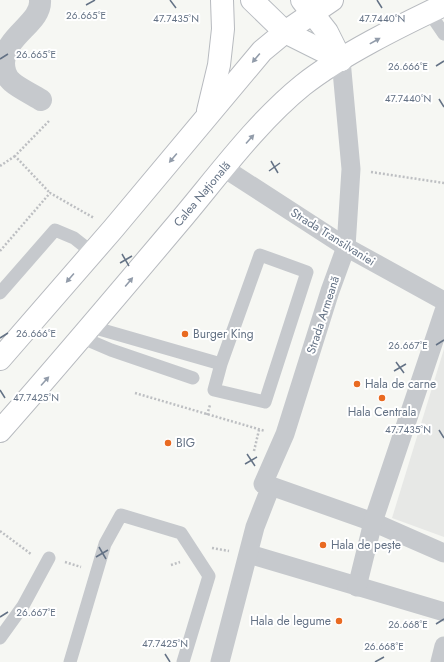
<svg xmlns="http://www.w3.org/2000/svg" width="444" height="662" font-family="Jost,sans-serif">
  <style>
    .built { fill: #e7e8e6 }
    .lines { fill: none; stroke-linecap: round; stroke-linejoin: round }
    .secondary-casing { stroke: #b8bcc1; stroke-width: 24 }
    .primary-casing { stroke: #b7babf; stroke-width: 24 }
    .path { stroke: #bdbfc2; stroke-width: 2.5; stroke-dasharray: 2 2; stroke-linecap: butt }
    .service { stroke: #c6c9cd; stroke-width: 13 }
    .pedestrian { stroke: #c6c9cd; stroke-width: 19 }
    .minor { stroke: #c6c9cd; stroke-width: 22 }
    .secondary { stroke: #fff; stroke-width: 22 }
    .primary { stroke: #fff; stroke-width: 22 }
    .oneway { fill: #929caa }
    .ticks { fill: none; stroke: #647285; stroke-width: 1.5 }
    .poi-dot { fill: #e96a21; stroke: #fff; stroke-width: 1.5 }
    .labels { text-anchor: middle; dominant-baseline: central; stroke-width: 4; stroke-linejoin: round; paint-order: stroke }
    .street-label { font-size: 12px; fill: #647285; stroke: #fff }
    .poi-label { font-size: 12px; fill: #647285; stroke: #fff; text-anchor: start }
    .ticks-label { font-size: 10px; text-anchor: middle; fill: #647285; stroke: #fff; stroke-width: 4; stroke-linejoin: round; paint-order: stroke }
  </style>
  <rect width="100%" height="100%" fill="#f6f7f3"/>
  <path class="built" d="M444,349V537L392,518Z"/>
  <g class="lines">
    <g class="secondary-casing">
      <g id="secondary">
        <path d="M252,0L285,32L341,60"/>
        <path d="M302,0L327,32L341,60"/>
      </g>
    </g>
    <g class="primary-casing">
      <g id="primary">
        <path d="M208,111L219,65L223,29L222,0"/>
        <path d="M0,359L113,229L262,51L285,32L332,0"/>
        <path d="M0,431C61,362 120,292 179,222C217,177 257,122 303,85C341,55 400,26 444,5"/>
      </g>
    </g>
    <g class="path">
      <path d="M49,121L15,156L50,193"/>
      <path d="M0,166L15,156"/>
      <path d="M371,172L444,183"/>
      <path d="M0,251L50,193L94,218"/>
      <path d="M135,393L265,431"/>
      <path d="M207,415L210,405"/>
      <path d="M254,451L259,430"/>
      <path d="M0,531L31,554"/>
      <path d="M212,548L229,551"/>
      <path d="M65,562L81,567"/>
      <path d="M171,565L180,562"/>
    </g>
    <g class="service">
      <path d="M429,12L444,34"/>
      <path d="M0,293L55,230L74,238L93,253"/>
      <path d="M92,327L221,364L214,390L265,402L307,272L260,255L221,364"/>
      <path d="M83,338L111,350L193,378"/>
      <path d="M0,638L23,606L49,558"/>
      <path d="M70,662L105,544L121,515L181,533L209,576L183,662"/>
    </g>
    <g class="pedestrian">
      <path d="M224,168L346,247L444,301"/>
      <path d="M271,486L373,522L444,553"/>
      <path d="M249,554L444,612"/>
      <path d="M357,587L373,522L444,311"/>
      <path d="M220,662L255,527L271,486L263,484L285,434L330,291L346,247L351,169L341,60"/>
      <path d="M440,662L444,646"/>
    </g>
    <path class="minor" d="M40,0C42,23 5,35 4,63C4,70 6,77 12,82C20,89 32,94 41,100"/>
    <use href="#secondary" class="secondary"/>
    <use href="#primary" class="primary"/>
  </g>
  <defs><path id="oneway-solid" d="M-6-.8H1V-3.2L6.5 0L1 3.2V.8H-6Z"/></defs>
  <g class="oneway">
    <use href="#oneway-solid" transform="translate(375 41) rotate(-29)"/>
    <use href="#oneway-solid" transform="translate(256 58) rotate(130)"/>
    <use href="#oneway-solid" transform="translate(250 139) rotate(-48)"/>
    <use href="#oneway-solid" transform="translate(173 158) rotate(130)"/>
    <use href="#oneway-solid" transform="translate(70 278) rotate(131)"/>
    <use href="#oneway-solid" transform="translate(129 282) rotate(-50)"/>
    <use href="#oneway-solid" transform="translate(45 381) rotate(-48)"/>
  </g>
  <path class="ticks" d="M170,0L176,8M377,0L382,8M86,5L95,0M0,59L8,54M436,66L444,61M439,99L444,107M271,161L278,173M269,171L280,163M122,254L129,266M120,263L132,256M0,338L8,333M436,345L444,340M396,362L404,373M394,371L406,364M0,390L5,398M439,430L444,438M247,454L255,466M245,464L257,457M99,547L106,559M96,557L108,550M0,617L8,612M436,624L444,619M165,654L170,662M375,662L384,657"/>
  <g class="poi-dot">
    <circle cx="185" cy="334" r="4"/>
    <circle cx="357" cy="384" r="4"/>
    <circle cx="382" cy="398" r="4"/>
    <circle cx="168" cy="443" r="4"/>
    <circle cx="323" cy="545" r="4"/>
    <circle cx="339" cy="621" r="4"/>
  </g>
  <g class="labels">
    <g class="street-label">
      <text transform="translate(202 194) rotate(-50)">Calea Națională</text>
      <text transform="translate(333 237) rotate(32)">Strada Transilvaniei</text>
      <text transform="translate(323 315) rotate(-72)">Strada Armeană</text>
    </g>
    <g class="poi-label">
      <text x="193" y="334">Burger King</text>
      <text x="365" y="384">Hala de carne</text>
      <text x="382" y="412" text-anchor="middle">Hala Centrala</text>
      <text x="176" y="443">BIG</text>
      <text x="331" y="545">Hala de pește</text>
      <text x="331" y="621" text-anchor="end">Hala de legume</text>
    </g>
  </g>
  <g class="ticks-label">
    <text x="86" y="19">26.665°E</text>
    <text x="176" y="22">47.7435°N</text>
    <text x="382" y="22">47.7440°N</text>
    <text x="36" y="58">26.665°E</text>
    <text x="408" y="70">26.666°E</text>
    <text x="408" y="102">47.7440°N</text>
    <text x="36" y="337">26.666°E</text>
    <text x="408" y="349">26.667°E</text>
    <text x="36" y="401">47.7425°N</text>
    <text x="408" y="433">47.7435°N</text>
    <text x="36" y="616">26.667°E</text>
    <text x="408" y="628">26.668°E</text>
    <text x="165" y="647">47.7425°N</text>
    <text x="384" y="650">26.668°E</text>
  </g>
</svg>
